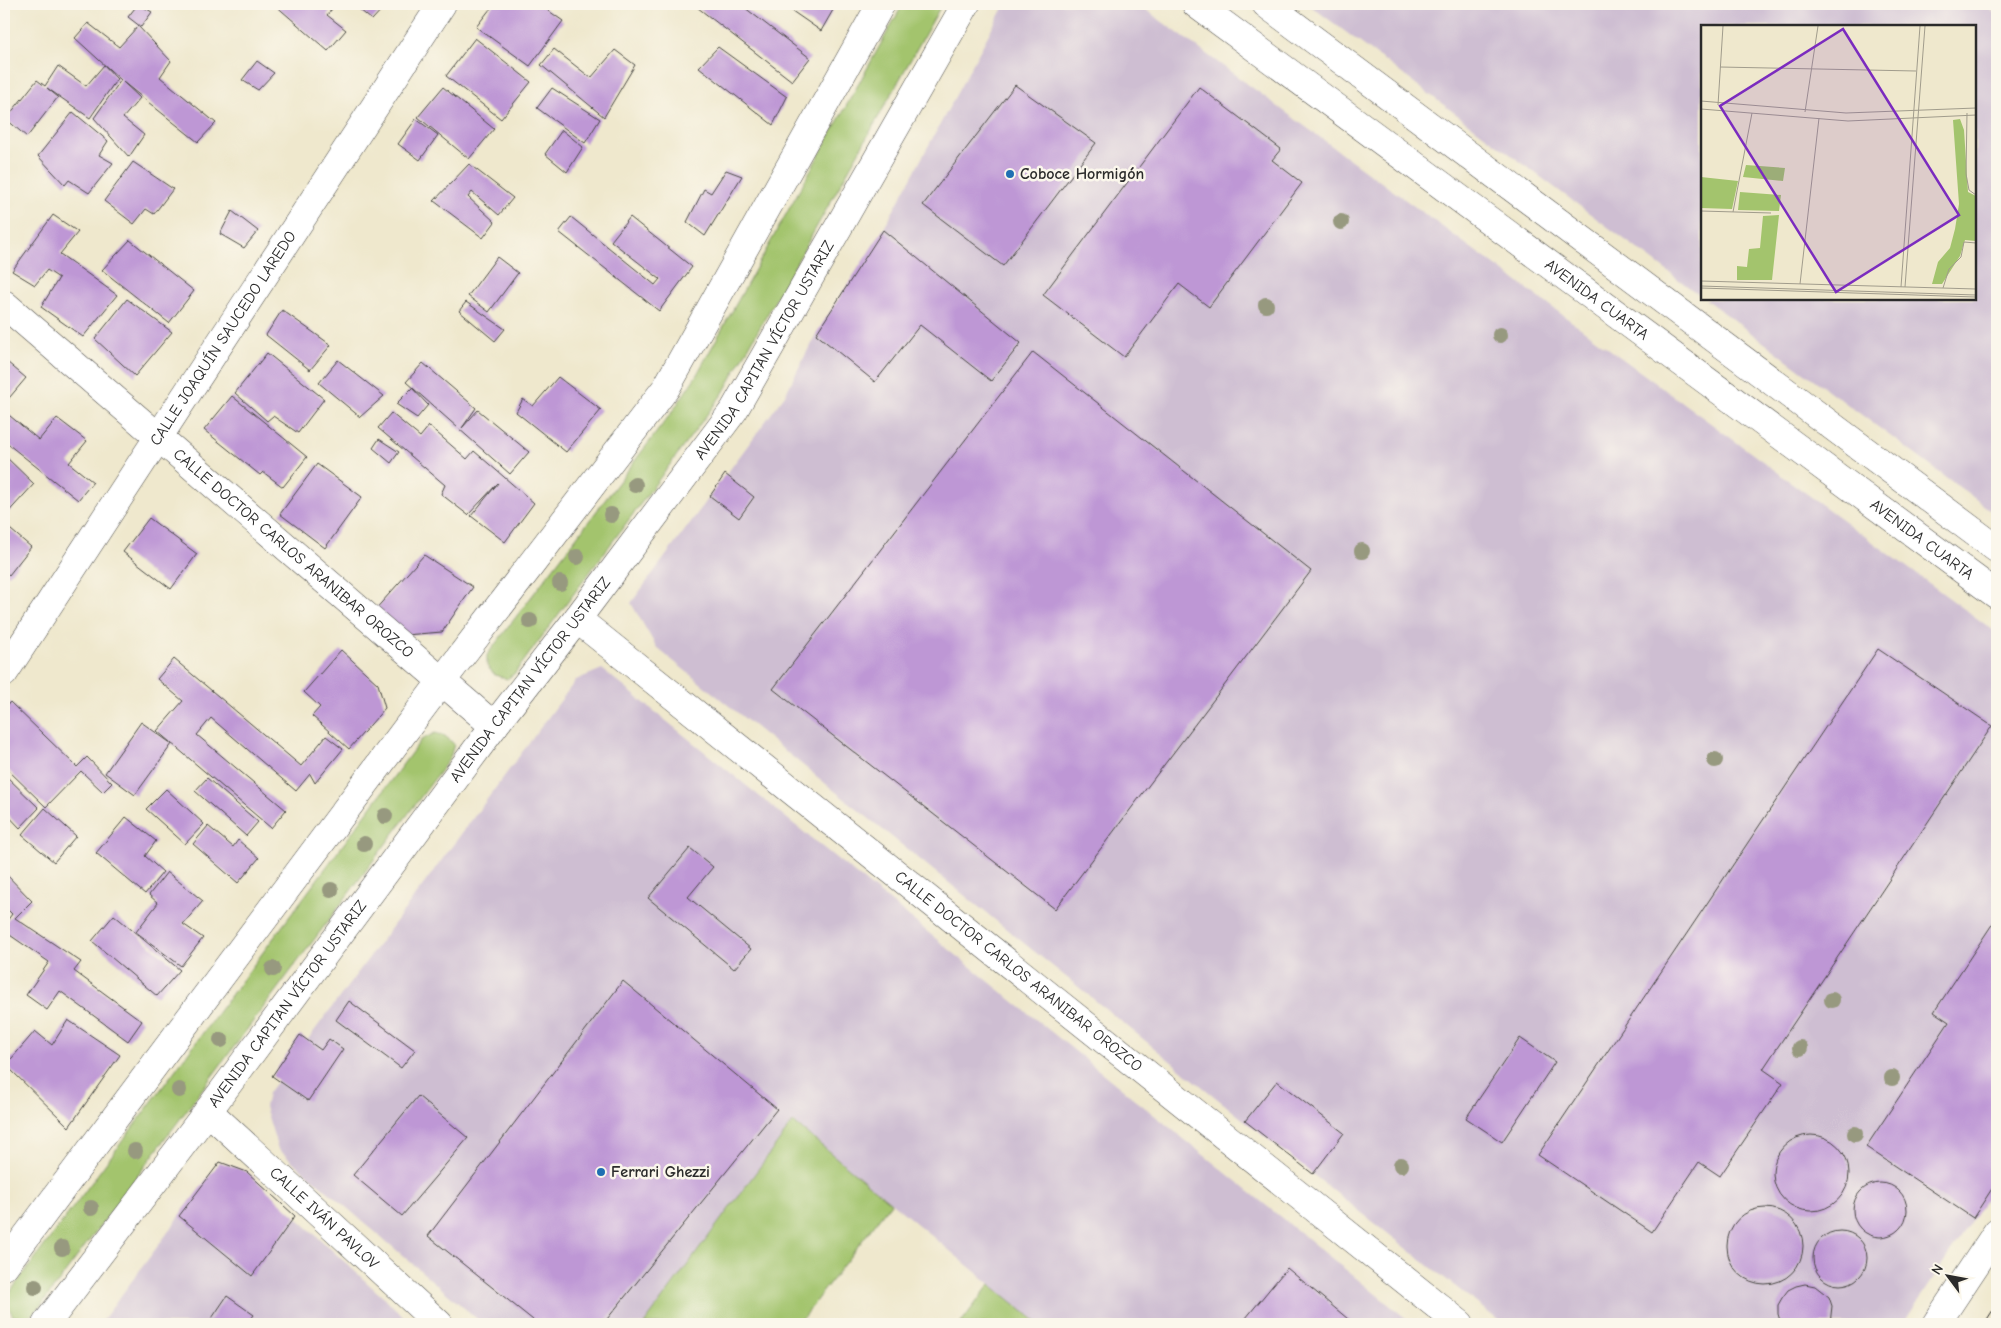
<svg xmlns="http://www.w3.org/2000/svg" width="2001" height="1328" font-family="'Comic Neue',sans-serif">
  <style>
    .industrial { fill: #cebed2 }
    .green { fill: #a3c46d; stroke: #67784c }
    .building { fill: #be97d5 }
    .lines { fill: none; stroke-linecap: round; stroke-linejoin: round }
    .street-casing { stroke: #484743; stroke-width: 29 }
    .primary-casing { stroke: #484743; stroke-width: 29 }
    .street { stroke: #fff; stroke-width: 28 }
    .primary { stroke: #fff; stroke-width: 28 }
    .tram { stroke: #2b2b2b; stroke-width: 1 }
    .tree { fill: #97997f }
    .poi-dot { fill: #1f6fb2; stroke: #fbf7ec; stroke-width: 2 }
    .labels { text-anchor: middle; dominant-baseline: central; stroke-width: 5; stroke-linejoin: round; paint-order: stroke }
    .poi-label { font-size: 16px; font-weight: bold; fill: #2b2b2b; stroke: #fbf7ec; text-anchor: start }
    .street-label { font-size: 16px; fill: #2b2b2b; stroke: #fbf7ec }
    .inset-road { fill: none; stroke: #a19c8c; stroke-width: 1 }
    .view { fill: #7b2cbf; fill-opacity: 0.15; stroke: #7b2cbf; stroke-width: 2.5 }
    .inset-edge { fill: none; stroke: #2b2b2b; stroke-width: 2.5 }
  </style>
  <rect width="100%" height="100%" fill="#fbf7ec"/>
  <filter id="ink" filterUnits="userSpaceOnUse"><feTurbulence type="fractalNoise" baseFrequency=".02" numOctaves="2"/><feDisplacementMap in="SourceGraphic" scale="10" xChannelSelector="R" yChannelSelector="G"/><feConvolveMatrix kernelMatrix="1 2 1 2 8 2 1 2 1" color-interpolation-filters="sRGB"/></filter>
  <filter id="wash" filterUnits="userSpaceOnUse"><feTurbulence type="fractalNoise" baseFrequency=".0096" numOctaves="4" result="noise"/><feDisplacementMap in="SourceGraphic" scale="20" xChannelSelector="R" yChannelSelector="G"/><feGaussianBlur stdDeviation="1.12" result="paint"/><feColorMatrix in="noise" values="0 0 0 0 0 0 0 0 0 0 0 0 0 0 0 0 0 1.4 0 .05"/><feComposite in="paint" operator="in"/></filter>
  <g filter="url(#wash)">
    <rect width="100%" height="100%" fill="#efe8cd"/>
    <g class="industrial">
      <path d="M1005,4H1138L1997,633V1181L1903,1324H1503L1245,1121L657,648L631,603L785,395L816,334L883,230Z"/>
      <path d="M1308,4H1984L1997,15V515L1705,299H1975V26H1702V297Z"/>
      <path d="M602,669L1413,1324H1039L793,1122L644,1324H483L278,1149L265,1107L268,1093L576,680Z"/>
      <path d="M220,1162L247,1172L412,1324H100Z"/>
    </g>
    <g class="green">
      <path d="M903,4H942L723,393L515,673L507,679L495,675L487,666V655L672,412L696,376Z"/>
      <path d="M435,733L445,736L454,744L450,758L35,1313L24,1318L13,1316L7,1304L10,1292L421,740Z"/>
      <path d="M793,1122L891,1203L798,1324H644Z"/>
      <path d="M990,1284L1039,1324H960Z"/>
    </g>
    <g id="blocks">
      <g class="building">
        <path d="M138,4L152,12L141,27L128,17Z"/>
        <path d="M274,4H336L327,15L346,30L328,51Z"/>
        <path d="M353,4H380L384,7L372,20Z"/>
        <path d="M494,4H539L563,21L530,66L476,27Z"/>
        <path d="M693,4H740L810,58L792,81Z"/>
        <path d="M782,4H825L833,10L821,31Z"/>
        <path d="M88,23L119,47L138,26L171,61L160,77L216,123L198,142L123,82L140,98L123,118L144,135L129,157L94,118L121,80L75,38Z"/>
        <path d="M475,38L531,82L501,119L446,76Z"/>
        <path d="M718,47L787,97L773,125L699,67Z"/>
        <path d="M554,49L591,78L615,50L635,65L604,117L541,65Z"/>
        <path d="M257,61L274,73L258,90L242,80Z"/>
        <path d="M104,65L117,79L90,118L47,88L58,97L27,137L6,119L37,80L45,86L58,66L86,86Z"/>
        <path d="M1015,85L1096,143L1003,266L923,205Z"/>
        <path d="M443,87L494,129L469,159L418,117Z"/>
        <path d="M1199,87L1281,149L1272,160L1302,183L1209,307L1179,284L1124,357L1043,295Z"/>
        <path d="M552,88L600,119L585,143L537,108Z"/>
        <path d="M73,112L108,141L99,155L113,163L89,193L69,180L65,185L38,156Z"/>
        <path d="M416,119L438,135L420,160L398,144Z"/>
        <path d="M562,130L583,147L567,172L545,154Z"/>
        <path d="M133,162L173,189L154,214L146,209L134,224L104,201Z"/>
        <path d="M469,164L513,198L499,215L472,192L468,197L495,222L483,238L434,201Z"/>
        <path d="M726,170L742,176L705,236L687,222L704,189L711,193Z"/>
        <path d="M232,211L258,231L244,248L220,234Z"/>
        <path d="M53,215L78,232L60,254L117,295L83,337L41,307L59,278L47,270L35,285L12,271Z"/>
        <path d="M571,217L655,285L660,279L611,241L630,217L692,267L659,311L559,232Z"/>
        <path d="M883,230L1021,343L991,381L920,325L875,382L816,334Z"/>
        <path d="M130,240L194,291L169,323L102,270Z"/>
        <path d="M497,257L518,273L489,312L468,296Z"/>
        <path d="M127,299L172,332L135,376L95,339Z"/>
        <path d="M466,302L505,329L495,341L459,311Z"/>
        <path d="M282,310L331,345L310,370L266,335Z"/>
        <path d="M1033,352L1311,571L1055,909L773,689Z"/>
        <path d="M267,353L324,399L298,433L273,416L267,421L235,393Z"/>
        <path d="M338,360L384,396L360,417L319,383Z"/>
        <path d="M7,362L26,378L4,404V366Z"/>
        <path d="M423,363L476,408L462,428L478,410L529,452L510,474L406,382Z"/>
        <path d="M558,377L601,410L566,452L516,412L523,399L533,406Z"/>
        <path d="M412,388L428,405L417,418L396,404Z"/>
        <path d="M232,396L307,457L283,487L263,472L260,475L204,430Z"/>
        <path d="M4,411L39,440L57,418L87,441L69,463L93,482L78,500L4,441Z"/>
        <path d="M391,413L420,437L429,426L467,459L474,451L534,503L505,542L471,516L498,483L468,515L441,494L445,485L378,428Z"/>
        <path d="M379,439L399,452L391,463L373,448Z"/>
        <path d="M4,455L34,484L4,517Z"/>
        <path d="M317,464L362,497L325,548L280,514Z"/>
        <path d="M725,474L754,497L739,518L710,496Z"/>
        <path d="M149,518L197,554L171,589L123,552Z"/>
        <path d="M4,524L31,547L9,575L4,571Z"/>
        <path d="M424,555L473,587L442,632L405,635L373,612Z"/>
        <path d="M1878,649L1992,726L1763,1069L1783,1083L1720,1176L1699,1162L1652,1232L1538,1155Z"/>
        <path d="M341,650L378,684L385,708L349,749L312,716L320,707L304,692Z"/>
        <path d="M174,659L301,766L326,736L343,749L315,783L310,774L296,791L211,718L197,735L286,810L271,828L157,731L183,701L157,679Z"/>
        <path d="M10,702L77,767L87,757L112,783L103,792L81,771L46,807L4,766V709Z"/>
        <path d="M141,722L172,744L135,795L105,773Z"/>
        <path d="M4,774L39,808L20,828L4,811Z"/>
        <path d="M207,778L258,822L246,836L195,791Z"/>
        <path d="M166,789L204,824L185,844L146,809Z"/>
        <path d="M45,808L76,836L54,862L22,835Z"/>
        <path d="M126,817L156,841L145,856L163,872L145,894L96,853Z"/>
        <path d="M208,826L233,847L238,840L259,858L238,883L193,844Z"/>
        <path d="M690,848L713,867L688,897L751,949L734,969L648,898Z"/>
        <path d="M4,872L32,901L15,918L81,962L74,971L142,1021L128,1041L60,991L47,1010L26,995L49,962L4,931V925L12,914L4,906Z"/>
        <path d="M167,872L203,901L183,924L203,938L181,966L136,932L158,903L149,895Z"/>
        <path d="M114,915L180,970L157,996L92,941Z"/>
        <path d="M1997,917V1181L1973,1218L1866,1147L1949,1022L1934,1012Z"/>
        <path d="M623,981L777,1109L603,1324H538L428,1236Z"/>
        <path d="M349,1001L415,1050L401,1068L336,1020Z"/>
        <path d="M68,1020L120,1055L69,1127L6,1065L35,1031L52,1045Z"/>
        <path d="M300,1035L321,1050L329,1039L343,1049L308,1101L272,1076Z"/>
        <path d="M1520,1038L1555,1062L1502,1142L1466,1118Z"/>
        <path d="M1277,1081L1344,1133L1313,1174L1245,1121Z"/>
        <path d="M418,1096L468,1138L402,1216L353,1175Z"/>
        <circle cx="1811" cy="1173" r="38"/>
        <path d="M220,1162L247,1172L295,1216L252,1276L179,1216Z"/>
        <circle cx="1880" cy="1210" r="27"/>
        <circle cx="1765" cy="1246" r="38"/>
        <circle cx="1840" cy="1258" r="27"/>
        <path d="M1287,1268L1354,1324H1241Z"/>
        <path d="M1805,1284L1815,1286L1829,1297L1832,1306L1830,1324H1781L1778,1314V1305L1782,1298L1788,1290L1796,1286Z"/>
        <path d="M227,1296L254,1315L247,1324H208Z"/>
      </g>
    </g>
  </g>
  <g filter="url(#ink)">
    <use href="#blocks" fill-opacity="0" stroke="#484743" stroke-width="1"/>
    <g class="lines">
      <g class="street-casing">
        <g id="street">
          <path id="s1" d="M1196,4L1997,595"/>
          <path d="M1266,4L1997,549"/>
          <path id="s2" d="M4,304L494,726"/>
          <path id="s3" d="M577,619L1460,1324"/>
          <path id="s4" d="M4,673L442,4"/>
          <path id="s5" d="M208,1111L439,1324"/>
          <path d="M1936,1324L1997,1232"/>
        </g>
      </g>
      <g class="primary-casing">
        <g id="primary">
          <path d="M4,1266L442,681L666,388L881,4"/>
          <path id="s6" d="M46,1324L208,1111L494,726L577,619L734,410L966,4"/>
        </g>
      </g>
      <use href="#street" class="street"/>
      <use href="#primary" class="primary"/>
      <path class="tram" d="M1984,1324L1997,1304"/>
    </g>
    <g class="tree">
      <circle cx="1341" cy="222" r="8"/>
      <circle cx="1266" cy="305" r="8"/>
      <circle cx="1500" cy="335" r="8"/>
      <circle cx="635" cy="485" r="8"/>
      <circle cx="611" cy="515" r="8"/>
      <circle cx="1362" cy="551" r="8"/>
      <circle cx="577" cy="557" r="8"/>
      <circle cx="560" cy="583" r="8"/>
      <circle cx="530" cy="621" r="8"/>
      <circle cx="1715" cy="760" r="8"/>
      <circle cx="385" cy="816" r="8"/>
      <circle cx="364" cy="844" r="8"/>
      <circle cx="331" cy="890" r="8"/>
      <circle cx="273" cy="969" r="8"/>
      <circle cx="1832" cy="1000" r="8"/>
      <circle cx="221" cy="1040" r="8"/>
      <circle cx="1800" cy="1048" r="8"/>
      <circle cx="1892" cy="1078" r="8"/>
      <circle cx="179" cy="1090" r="8"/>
      <circle cx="1855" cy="1134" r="8"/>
      <circle cx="135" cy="1151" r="8"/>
      <circle cx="1401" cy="1165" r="8"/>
      <circle cx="91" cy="1208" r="8"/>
      <circle cx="62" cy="1248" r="8"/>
      <circle cx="35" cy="1287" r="8"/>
    </g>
  </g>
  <g class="poi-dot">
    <circle cx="1010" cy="174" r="5"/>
    <circle cx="601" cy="1172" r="5"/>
  </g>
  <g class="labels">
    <g class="poi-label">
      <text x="1020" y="174">Coboce Hormigón</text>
      <text x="611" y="1172">Ferrari Ghezzi</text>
    </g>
    <g class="street-label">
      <text stroke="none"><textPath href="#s1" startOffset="498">AVENIDA CUARTA</textPath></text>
      <text stroke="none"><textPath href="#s4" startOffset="400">CALLE JOAQUÍN SAUCEDO LAREDO</textPath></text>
      <text stroke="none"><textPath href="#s6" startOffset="1211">AVENIDA CAPITAN VÍCTOR USTARIZ</textPath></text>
      <text stroke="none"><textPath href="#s1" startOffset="902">AVENIDA CUARTA</textPath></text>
      <text stroke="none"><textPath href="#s2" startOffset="382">CALLE DOCTOR CARLOS ARANIBAR OROZCO</textPath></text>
      <text stroke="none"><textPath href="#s6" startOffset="806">AVENIDA CAPITAN VÍCTOR USTARIZ</textPath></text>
      <text stroke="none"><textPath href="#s3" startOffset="565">CALLE DOCTOR CARLOS ARANIBAR OROZCO</textPath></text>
      <text stroke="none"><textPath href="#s6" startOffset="401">AVENIDA CAPITAN VÍCTOR USTARIZ</textPath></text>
      <text stroke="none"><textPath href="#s5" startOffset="158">CALLE IVÁN PAVLOV</textPath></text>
    </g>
  </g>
  <g transform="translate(1701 25)">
    <rect width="275" height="275" fill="#efe8cd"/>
    <path d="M259,94L263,105L267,167L275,171V216L264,215L259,231L241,259H231L237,237L249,223L254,204L258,179L252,95ZM45,140L84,143L82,156L42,152ZM0,152L37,156L31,184L0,183ZM39,167L80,170L78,186L37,185ZM78,190L71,255H36V241L46,242L48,224L59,223L62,191Z" fill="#a3c46d"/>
    <path class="inset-road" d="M19,42L215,46M0,76L145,88L275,83M17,80L22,1M0,84L147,96L275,90M104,87L117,1M266,88L265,149L268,165L275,170M0,186L70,188M32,187L51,88M0,256L275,264M99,259L118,93M0,261L275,270M200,262L219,1M204,262L224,1M0,263L275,272M242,263L248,244L260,232L263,217L275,218"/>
    <path class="view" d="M142,4L258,190L135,267L19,81Z"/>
    <rect width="275" height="275" class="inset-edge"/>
  </g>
  <rect width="2001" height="1328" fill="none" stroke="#fbf7ec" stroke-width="20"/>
  <g transform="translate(1948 1276) rotate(302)" stroke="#fbf7ec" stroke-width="4" paint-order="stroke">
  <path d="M0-4L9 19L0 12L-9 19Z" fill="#2b2b2b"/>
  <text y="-8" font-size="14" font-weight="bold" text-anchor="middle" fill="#2b2b2b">N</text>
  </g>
</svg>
